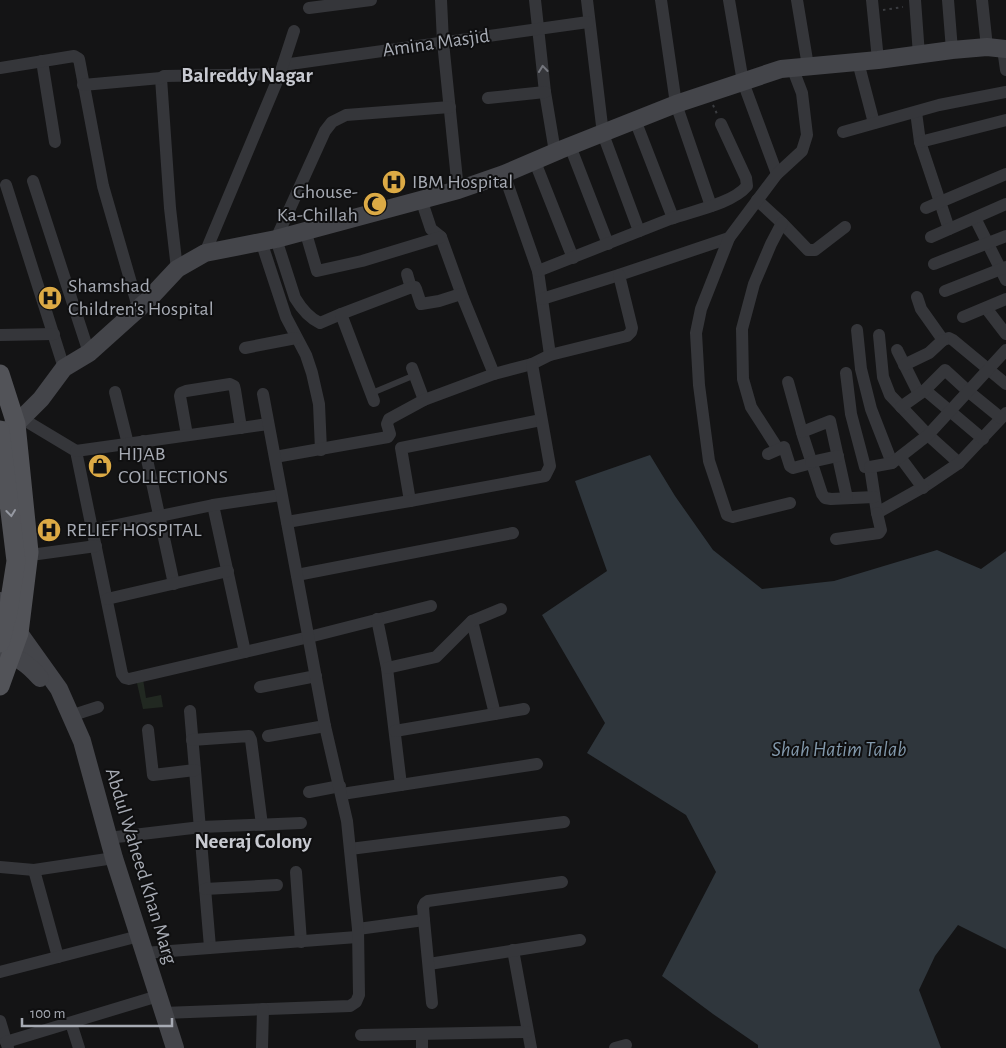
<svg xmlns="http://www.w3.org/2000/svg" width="1006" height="1048" font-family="'Alegreya Sans',sans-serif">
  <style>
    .green { fill: #212821 }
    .water { fill: #2f363c }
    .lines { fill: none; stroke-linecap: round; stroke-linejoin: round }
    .path { stroke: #3b3d41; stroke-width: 2; stroke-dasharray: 2.5 4; stroke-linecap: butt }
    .lane { stroke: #35363a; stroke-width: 6 }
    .street { stroke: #35363a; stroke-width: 12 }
    .secondary { stroke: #44454a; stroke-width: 18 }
    .primary { stroke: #525358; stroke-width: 19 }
    .oneway { stroke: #74767d }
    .oneway2 { stroke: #9699a2 }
    .labels { text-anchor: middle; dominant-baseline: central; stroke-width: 4; stroke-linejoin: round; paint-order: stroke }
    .street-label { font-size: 20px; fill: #a7abb4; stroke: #0f0f10 }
    .poi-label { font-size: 20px; fill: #a7abb4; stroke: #0f0f10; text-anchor: start }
    .neighbourhood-label { font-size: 21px; font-weight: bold; fill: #c8cad1; stroke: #0f0f10 }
    .water-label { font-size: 21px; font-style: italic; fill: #8298ab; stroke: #0f0f10 }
  </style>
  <rect width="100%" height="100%" fill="#141415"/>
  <path class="green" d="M136,679H143L146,698L161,695L163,707L143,709Z"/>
  <path class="water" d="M650,455L675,496L713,550L762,589L834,581L937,550L981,569L1006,551V949L958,925L935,956L919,990L941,1048H758V1045L713,1014L662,976L716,872L686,815L587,753L605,723L542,615L607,571L575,481Z"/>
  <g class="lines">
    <g class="path">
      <path d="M883,10L903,7"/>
      <path d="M713,105L717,114"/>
    </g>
    <path class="lane" d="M372,393L415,375"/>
    <g class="street">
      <path d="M441,0L443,42L458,190"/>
      <path d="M535,0L545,92L555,152"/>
      <path d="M587,0L603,134L639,231"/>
      <path d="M661,0L676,104L711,206"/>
      <path d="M729,0L743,82L777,174"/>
      <path d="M797,0L808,66"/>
      <path d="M872,0L878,60"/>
      <path d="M915,0L919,55"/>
      <path d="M948,0L952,50"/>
      <path d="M982,0L987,47"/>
      <path d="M309,8L371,0"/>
      <path d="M1003,49L1006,70"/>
      <path d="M42,61L55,142"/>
      <path d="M858,62L874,123"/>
      <path d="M283,65L588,22"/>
      <path d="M0,68L74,56L79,59L103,186L138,307"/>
      <path d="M161,78L170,208L177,269"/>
      <path d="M83,85L161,78L164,76L280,74"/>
      <path d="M488,98L545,92"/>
      <path d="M916,112L920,142L949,229"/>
      <path d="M635,120L673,218"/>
      <path d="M843,132L939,105L1006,92"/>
      <path d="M920,142L1006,120"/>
      <path d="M570,146L608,244"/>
      <path d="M535,162L573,258"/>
      <path d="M504,174L538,271L550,355"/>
      <path d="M33,181L89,353"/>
      <path d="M6,185L64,368"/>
      <path d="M421,199L431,229L441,237L463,298L494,374"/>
      <path d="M757,200L782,223L808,250H815L845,227"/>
      <path d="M926,208L1006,174"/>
      <path d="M975,218L1006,280"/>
      <path d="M305,230L317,271L362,261L441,237"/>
      <path d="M931,237L1006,204"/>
      <path d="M261,241L286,317L306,355L312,373L319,404L321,450"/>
      <path d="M205,253L280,74L294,31"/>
      <path d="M934,264L1006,236"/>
      <path d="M538,271C582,254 626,236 670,219C692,211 732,204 747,186L746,178L721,124"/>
      <path d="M407,274L411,288"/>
      <path d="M945,291L1006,267"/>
      <path d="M917,297L921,309L943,340L949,338L953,340L1006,384"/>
      <path d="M542,299L619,275L729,238"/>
      <path d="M986,308L1006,334"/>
      <path d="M341,314L320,323C309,318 301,308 295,298L276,239L325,131L332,122L346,115L450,107"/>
      <path d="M963,317L1006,299"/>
      <path d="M857,330L861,369L871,409L892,463"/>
      <path d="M0,335L54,334"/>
      <path d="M879,335L883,377L890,395L928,435L959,463"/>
      <path d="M245,348L296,338"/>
      <path d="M897,350L919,394"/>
      <path d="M904,365L929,353L943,340"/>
      <path d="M412,368L424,400"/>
      <path d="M846,373L851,414L865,467H870L877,513L925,486L959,463L1006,413"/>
      <path d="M788,382L803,436L822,494L825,498L831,499L874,497"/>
      <path d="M925,390L983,439"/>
      <path d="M115,392L128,444"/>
      <path d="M374,401L341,314L412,287H415L416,289L421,304L439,301L461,294"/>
      <path d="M901,407L925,390L945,370L969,392L1001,418"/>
      <path d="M21,418L76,451L122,674L125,678L129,679L309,637L431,606"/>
      <path d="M802,432L830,421L847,498"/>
      <path d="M187,435L180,396L181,393L186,391L230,384L234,386L235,390L241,428"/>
      <path d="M143,441L174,584"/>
      <path d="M778,449L751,407L743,379L742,329L754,284L771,244L782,223"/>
      <path d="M76,451L268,424"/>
      <path d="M768,454L784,447L790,466L793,468L812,463"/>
      <path d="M275,457L388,437L390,434L387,424L389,419L424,400L494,374L532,364L550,355L627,336L631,332L632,328L619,275"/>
      <path d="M900,457L923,488"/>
      <path d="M811,462L838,456"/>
      <path d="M870,467L892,463L928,435L1006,350"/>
      <path d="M410,501L401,448L541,420"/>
      <path d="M790,503L733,517L727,515L709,461L699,385L696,333L701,309L729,238L777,174L802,151L807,135L802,93L792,67"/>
      <path d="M213,505L245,652"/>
      <path d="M287,522L410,501L545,476L550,466L532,364"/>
      <path d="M93,530L213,505L281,495"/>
      <path d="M836,539L879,533L881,530L877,513"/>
      <path d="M29,552L38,554L96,546"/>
      <path d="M297,575L513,533"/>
      <path d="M107,599L228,571"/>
      <path d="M377,619L387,668L401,785"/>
      <path d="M472,621L495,714"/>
      <path d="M387,668L436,657L472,621L501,609"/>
      <path d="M260,687L316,676"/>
      <path d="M190,711L210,947"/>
      <path d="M70,716L98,707"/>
      <path d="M148,730L153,775L195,770"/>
      <path d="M395,731L524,709"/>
      <path d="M268,736L325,726"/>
      <path d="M192,740L249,736L251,740L262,825"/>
      <path d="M309,792L340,786"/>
      <path d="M342,794L537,764"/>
      <path d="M108,838L201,827L301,823"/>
      <path d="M350,849L564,822"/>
      <path d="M0,867L34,870"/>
      <path d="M296,872L301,942"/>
      <path d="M205,889L277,885"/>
      <path d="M358,929L424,920"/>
      <path d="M513,950L531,1048"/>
      <path d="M144,953L357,937"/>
      <path d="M58,957L34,870L114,858"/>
      <path d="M429,964L580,940"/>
      <path d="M0,972L139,936"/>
      <path d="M432,1003L424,920L423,907L425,903L428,901L562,882"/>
      <path d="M163,1013L350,1006L356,1002L359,995L358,929L347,821L325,726L263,394"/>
      <path d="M0,1021L8,1048"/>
      <path d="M71,1023L79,1048"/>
      <path d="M422,1034V1048"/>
      <path d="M361,1035L527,1032"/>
      <path d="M6,1042L158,996"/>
      <path d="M262,1048L263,1009"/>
      <path d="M615,1048L626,1045"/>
    </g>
    <g class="secondary">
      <path d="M7,430L16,424L41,399L64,368L89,353L148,300L177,269L205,253L276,239L458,190L504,174L560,150L676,104L781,69L878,60L952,50L987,47L1006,49"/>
      <path d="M0,601L19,633L59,689L82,741L114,858L175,1048"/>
      <path d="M0,652C18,657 28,664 40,678"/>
    </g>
    <g class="primary">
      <path d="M0,374L16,424L29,552L19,633L0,686"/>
      <path d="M0,430L16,561L8,612L0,643"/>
    </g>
  </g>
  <defs><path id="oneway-chevron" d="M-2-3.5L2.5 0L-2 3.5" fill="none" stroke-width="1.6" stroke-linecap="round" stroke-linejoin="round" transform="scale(1.25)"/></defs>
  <use class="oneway" href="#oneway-chevron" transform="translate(543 69) rotate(-96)"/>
  <use class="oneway2" href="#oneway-chevron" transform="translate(11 513) rotate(83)"/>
  <defs>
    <g id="hospital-disc" transform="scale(1.25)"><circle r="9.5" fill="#dcaa45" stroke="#0f0f10"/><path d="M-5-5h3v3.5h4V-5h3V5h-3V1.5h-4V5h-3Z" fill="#111"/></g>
    <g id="mosque-disc" transform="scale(1.25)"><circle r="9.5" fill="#dcaa45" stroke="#0f0f10"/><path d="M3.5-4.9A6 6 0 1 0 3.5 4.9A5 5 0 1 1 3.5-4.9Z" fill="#111"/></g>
    <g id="shop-disc" transform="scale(1.25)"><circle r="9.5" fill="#dcaa45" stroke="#0f0f10"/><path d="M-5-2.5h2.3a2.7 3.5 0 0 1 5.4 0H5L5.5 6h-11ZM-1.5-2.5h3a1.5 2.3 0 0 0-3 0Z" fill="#111"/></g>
  </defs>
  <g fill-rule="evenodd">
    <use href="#hospital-disc" x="394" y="182"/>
    <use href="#mosque-disc" x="375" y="204"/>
    <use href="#hospital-disc" x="50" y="298"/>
    <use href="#shop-disc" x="100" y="466"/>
    <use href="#hospital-disc" x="49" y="530"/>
  </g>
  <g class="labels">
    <g class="street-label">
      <text transform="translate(436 43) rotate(-8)">Amina Masjid</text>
      <text transform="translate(141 866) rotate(73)">Abdul Waheed Khan Marg</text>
    </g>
    <g class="poi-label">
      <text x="412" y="182">IBM Hospital</text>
      <text x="358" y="192" text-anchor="end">Ghouse-<tspan x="358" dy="23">Ka-Chillah</tspan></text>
      <text x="68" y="286">Shamshad<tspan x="68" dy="23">Children's Hospital</tspan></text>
      <text x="118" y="454">HIJAB<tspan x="118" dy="23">COLLECTIONS</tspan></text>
      <text x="66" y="530">RELIEF HOSPITAL</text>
    </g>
    <g class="neighbourhood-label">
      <text x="247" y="75">Balreddy Nagar</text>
      <text x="253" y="841">Neeraj Colony</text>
    </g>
    <g class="water-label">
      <text x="839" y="749">Shah Hatim Talab</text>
    </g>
  </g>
  <path d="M22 1018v8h150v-8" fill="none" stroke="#a7abb4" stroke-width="2.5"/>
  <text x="30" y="1018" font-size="15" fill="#a7abb4" stroke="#0f0f10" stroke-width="4" paint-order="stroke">100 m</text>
</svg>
